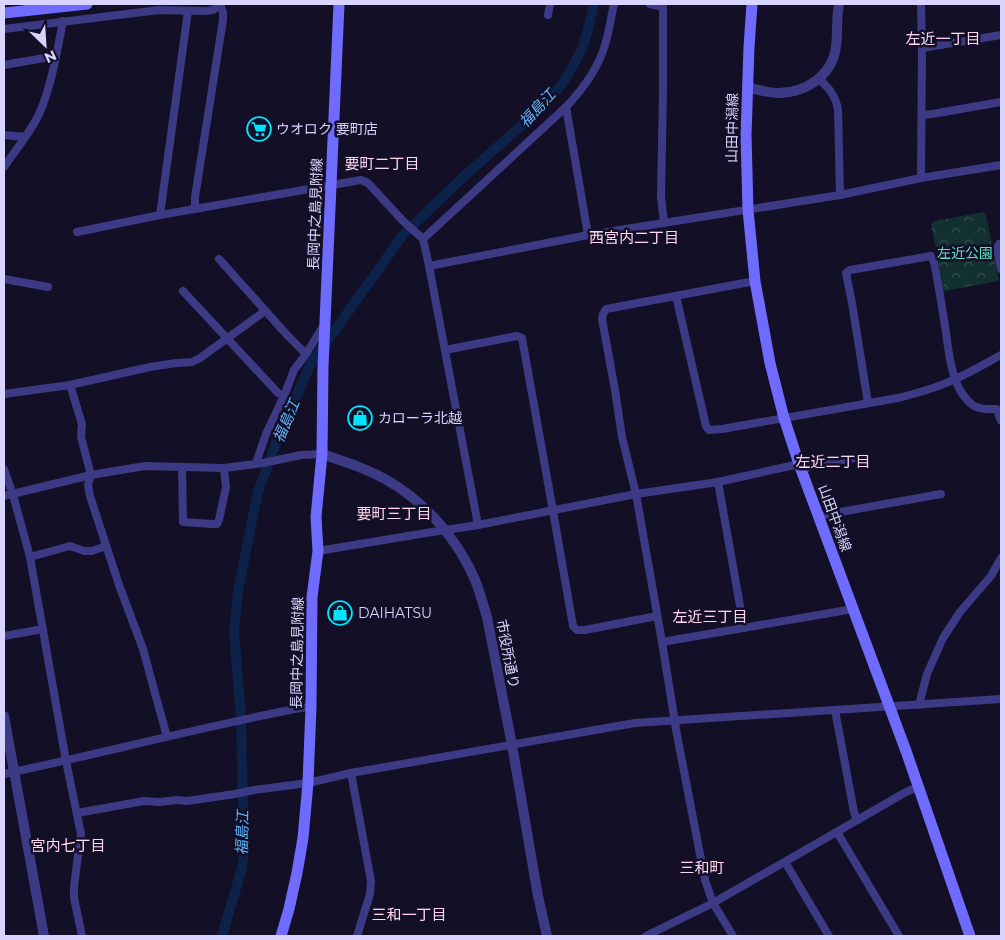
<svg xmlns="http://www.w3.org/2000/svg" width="1005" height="940" font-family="Montserrat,'Noto Sans JP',sans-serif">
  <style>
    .forest { fill: url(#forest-crowns) }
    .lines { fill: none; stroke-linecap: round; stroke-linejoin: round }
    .canal { stroke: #0c2248; stroke-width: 10 }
    .minor { stroke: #3d3a85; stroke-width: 8 }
    .tertiary { stroke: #3d3a85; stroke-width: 10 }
    .secondary { stroke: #6f6bff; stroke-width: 11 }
    .labels { text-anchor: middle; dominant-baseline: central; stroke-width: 5; stroke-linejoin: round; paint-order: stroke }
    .street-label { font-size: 14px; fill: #d9d4ff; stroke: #130f26 }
    .poi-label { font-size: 14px; fill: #d9d4ff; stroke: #130f26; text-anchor: start }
    .park-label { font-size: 14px; fill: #5fe0c0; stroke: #130f26 }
    .neighbourhood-label { font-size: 15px; fill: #ffd6f0; stroke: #130f26 }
    .water-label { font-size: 15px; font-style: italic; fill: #62b6ff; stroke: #130f26 }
  </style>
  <defs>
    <pattern id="forest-crowns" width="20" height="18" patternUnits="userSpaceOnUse" patternTransform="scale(1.25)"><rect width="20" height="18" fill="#12302f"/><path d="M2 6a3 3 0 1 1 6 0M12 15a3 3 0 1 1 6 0" fill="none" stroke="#344d4e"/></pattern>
  </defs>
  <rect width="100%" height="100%" fill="#130f26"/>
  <path class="forest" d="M984,212L986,215L999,281L944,291L931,224L935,221Z"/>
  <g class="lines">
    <path class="canal" d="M222,936L242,868L244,851L241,716L234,632L238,591L255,506L258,492L276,443L310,365L403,235L460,180L523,124L559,88L568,75L583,47L587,33L594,4"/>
    <g class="minor">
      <path d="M650,4L663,7V91L661,197L664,223"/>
      <path d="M921,4L922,48L921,178"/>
      <path d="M548,15L550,4"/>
      <path d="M4,29L159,10L206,11L213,10L221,4"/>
      <path d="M922,48L1001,35"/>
      <path d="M4,65L56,56"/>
      <path d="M819,79C829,88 835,95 838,109L840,195"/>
      <path d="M566,107L588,235"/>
      <path d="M922,115L932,114L1001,102"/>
      <path d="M4,135L25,137"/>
      <path d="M4,167C16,149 31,132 40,112C52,83 57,52 63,21"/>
      <path d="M195,209V197L223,20V12L220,5"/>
      <path d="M160,215L188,11"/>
      <path d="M77,232L160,215L361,180L368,183L403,221L423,239L429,266L478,525"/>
      <path d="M423,239L566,107C583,89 598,69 605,45C609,32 611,17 614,4"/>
      <path d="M1001,244H999L997,248L1001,269"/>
      <path d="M219,259L287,335L306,354"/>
      <path d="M429,266L588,235L840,195L921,178L1001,165"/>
      <path d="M4,279L48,287"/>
      <path d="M183,291L278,393L284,396"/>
      <path d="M676,296L706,426L709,430L722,429L898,398C918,393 937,388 955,379C971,372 986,363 1001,355"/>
      <path d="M445,350L517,336L522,338L553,511L573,626L577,630H585L657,616"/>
      <path d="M70,385L82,424L81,437L91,475L88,485L90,496L119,585L143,649L167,737"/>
      <path d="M4,394L70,385L150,367L176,363L192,362L200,358L265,311"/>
      <path d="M868,403L852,303L846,273L850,270L931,256L934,262C938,281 941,301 944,320C949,347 949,389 974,406C981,410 989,409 997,409L1001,421"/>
      <path d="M256,463L266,434L284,396L294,370L306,354L324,325"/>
      <path d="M182,467L183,522L213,524H217L219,520L226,487L224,468"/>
      <path d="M4,469L13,495L30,557L66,761L81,834L74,886V898L82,936"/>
      <path d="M802,470L812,466L854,458"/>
      <path d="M718,482L744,628"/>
      <path d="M4,496L91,475L145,466L224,468L263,463L301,455L322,454"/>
      <path d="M818,517L829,514L941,494"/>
      <path d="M318,551L426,533L478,525L636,494L718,482L799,464"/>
      <path d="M30,557L70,546L84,551H92L106,546"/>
      <path d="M4,636L43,629"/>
      <path d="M662,642L853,609"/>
      <path d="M919,705L927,674L943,638L960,612L991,576L1001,558"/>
      <path d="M835,710L854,812L857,820"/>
      <path d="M351,773L371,881L370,894L357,936"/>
      <path d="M4,774C103,753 201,727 300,708L311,707"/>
      <path d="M77,813L144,801L159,802L177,800L187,801L235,794L254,790L308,783L351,773L635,723L1001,699"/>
      <path d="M837,832L899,936"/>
      <path d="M785,862L829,936"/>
      <path d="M646,936L713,903L906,792L918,787"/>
      <path d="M733,936L713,903L705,880L677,735L662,642L636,494L622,437L615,390L602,319L603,314L606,309L755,281"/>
    </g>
    <g class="tertiary">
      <path d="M747,88C757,89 768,93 778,93C806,93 833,75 836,46C838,32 836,18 839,4"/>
      <path d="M322,454C345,462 369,469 390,482C427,504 458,540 475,580C480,592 483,604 487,617L512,745L538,896L547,936"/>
      <path d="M4,716L44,936"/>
    </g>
    <g class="secondary">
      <path d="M752,4L749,47L746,135L748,210L755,281L770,363L784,418L799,464L906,751L970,936"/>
      <path d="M4,13L87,4"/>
      <path d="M281,936L289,909L297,873L303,838L308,783L311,707L312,597L318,551L316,517L322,454L323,367L339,4"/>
    </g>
  </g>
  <defs>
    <g id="supermarket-ring" transform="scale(1.25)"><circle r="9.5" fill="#130f26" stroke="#00e5ff" stroke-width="1.5"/><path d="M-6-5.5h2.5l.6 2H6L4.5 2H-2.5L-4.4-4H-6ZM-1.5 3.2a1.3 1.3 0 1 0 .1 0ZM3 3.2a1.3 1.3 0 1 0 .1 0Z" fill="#00e5ff"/></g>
    <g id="shop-ring" transform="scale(1.25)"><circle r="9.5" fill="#130f26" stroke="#00e5ff" stroke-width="1.5"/><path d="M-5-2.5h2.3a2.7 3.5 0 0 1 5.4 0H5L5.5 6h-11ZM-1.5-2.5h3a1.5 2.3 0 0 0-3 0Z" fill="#00e5ff"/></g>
  </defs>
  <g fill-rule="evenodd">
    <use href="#supermarket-ring" x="259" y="129"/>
    <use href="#shop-ring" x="360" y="418"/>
    <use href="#shop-ring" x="340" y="613"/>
  </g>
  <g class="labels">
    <g class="street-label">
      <text transform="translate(732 128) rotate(-89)">山田中潟線</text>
      <text transform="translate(315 214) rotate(-88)">長岡中之島見附線</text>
      <text transform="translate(835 518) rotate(70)">山田中潟線</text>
      <text transform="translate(297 653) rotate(-89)">長岡中之島見附線</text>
      <text transform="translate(508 654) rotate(79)">市役所通り</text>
    </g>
    <g class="poi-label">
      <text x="276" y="129">ウオロク 要町店</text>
      <text x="378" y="418">カローラ北越</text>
      <text x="358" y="613">DAIHATSU</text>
    </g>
    <g class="park-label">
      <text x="965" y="253">左近公園</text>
    </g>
    <g class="neighbourhood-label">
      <text x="943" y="38">左近一丁目</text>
      <text x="382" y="163">要町二丁目</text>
      <text x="634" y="237">西宮内二丁目</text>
      <text x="833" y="461">左近二丁目</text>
      <text x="394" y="513">要町三丁目</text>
      <text x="710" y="616">左近三丁目</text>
      <text x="68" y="845">宮内七丁目</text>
      <text x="702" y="867">三和町</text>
      <text x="409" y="914">三和一丁目</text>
    </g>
    <g class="water-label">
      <text transform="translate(537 108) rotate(-47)">福島江</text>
      <text transform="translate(286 421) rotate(-67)">福島江</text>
      <text transform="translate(242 833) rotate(-89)">福島江</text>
    </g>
  </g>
  <rect width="1005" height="940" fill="none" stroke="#d9d4ff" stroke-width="10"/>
  <g transform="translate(45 45) rotate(155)" stroke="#130f26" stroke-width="4" paint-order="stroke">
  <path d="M0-4L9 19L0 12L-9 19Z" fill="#d9d4ff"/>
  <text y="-8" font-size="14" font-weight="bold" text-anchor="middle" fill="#d9d4ff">N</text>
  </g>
</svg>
